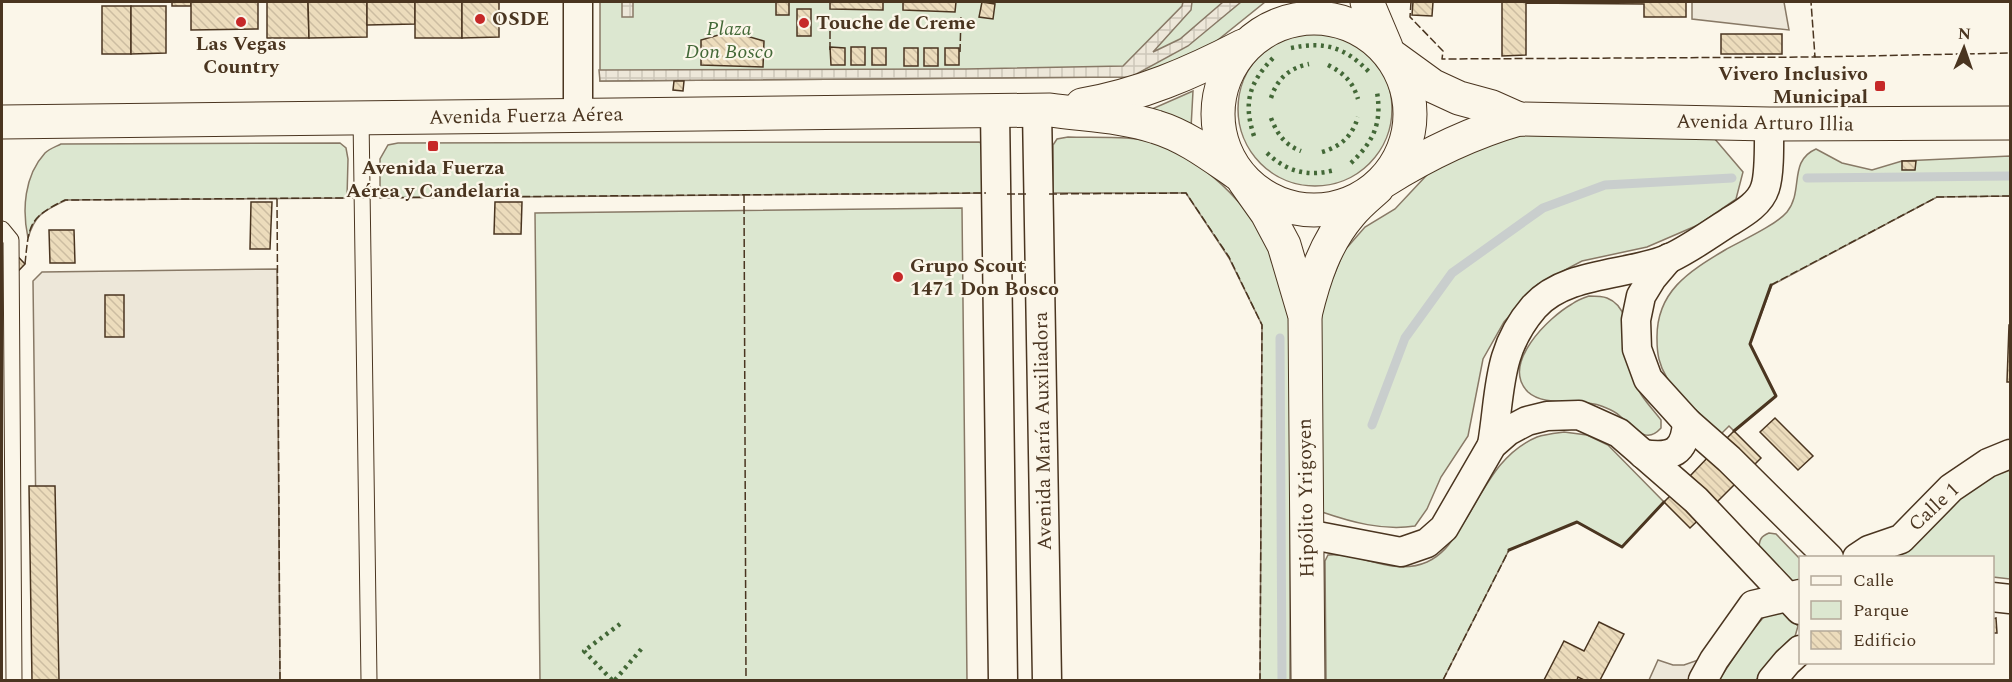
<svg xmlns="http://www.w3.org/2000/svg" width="2012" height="682" font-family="Spectral,serif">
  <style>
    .green { fill: #dce7d0; stroke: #887966; stroke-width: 1.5 }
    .parking { fill: #ede7d9; stroke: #887966; stroke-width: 1.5 }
    .plaza { fill: url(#plaza-grid); stroke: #887966; stroke-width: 1.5 }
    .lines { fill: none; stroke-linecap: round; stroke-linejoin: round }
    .stream { stroke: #c9cecd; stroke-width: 9 }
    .building { fill: url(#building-back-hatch); stroke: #4a3520; stroke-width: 1.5 }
    .service-casing { stroke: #4a3520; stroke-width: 17 }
    .minor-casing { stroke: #4a3520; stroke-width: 31 }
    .secondary-casing { stroke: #4a3520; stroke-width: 35 }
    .primary-casing { stroke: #4a3520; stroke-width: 35 }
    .service { stroke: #fbf6e9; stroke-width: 15 }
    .minor { stroke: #fbf6e9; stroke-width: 28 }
    .secondary { stroke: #fbf6e9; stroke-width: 33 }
    .primary { stroke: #fbf6e9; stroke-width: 33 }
    .hedge { stroke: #436837; stroke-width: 4.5; stroke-dasharray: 3 4.5; stroke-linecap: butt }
    .fence { stroke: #4a3520; stroke-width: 1.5; stroke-dasharray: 8 3; stroke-linecap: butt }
    .wall { stroke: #4a3520; stroke-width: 3 }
    .poi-dot { fill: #c62828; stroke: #fbf6e9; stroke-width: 2 }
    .labels { text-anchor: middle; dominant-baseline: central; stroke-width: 4.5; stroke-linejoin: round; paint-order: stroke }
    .poi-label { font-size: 20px; font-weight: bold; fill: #4a3520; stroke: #fbf6e9; text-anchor: start }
    .park-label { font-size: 20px; font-style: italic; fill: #436837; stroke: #fbf6e9 }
    .street-label { font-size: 20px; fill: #4a3520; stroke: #fbf6e9 }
  </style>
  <defs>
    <pattern id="plaza-grid" width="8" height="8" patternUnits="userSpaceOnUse" patternTransform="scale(1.5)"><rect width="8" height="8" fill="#ede7d9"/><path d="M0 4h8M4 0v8" fill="none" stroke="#cdc7ba"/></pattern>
    <pattern id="building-back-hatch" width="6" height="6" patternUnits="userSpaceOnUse" patternTransform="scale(1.5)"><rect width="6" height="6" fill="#ecdcbc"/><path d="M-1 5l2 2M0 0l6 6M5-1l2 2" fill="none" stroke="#ccbda1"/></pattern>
  </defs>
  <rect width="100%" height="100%" fill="#fbf6e9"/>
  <g class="green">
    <path d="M600,2H1265L1188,64L1124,91L1125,77H1117L600,81Z"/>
    <circle cx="1315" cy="109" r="77"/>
    <path d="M1193,91L1191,128L1152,109Z"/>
    <path d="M1510,135L1714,138L1743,172L1736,199L1698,225L1647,247L1582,261L1538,284L1504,322L1483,359L1468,436L1441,477L1427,509L1415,526C1383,531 1351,522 1322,512L1319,311L1344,251L1365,227L1395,209L1441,160Z"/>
    <path d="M1068,137C1093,138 1136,135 1159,144C1209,163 1259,215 1279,265C1290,293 1289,326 1290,355V680H1260L1262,325L1229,258L1186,193H1053V145L1057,139Z"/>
    <path d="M979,142L988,146L989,193L380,198V159L388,145L398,143Z"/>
    <path d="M340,143L346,148L348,159L347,198L66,200C44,211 35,214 28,238C22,210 24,176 45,153C49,149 55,147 61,144Z"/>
    <path d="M1816,149L1842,163L1872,170L1902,161L2010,156V196L1937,197L1772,285L1750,344L1776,396L1734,431L1729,426L1721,434C1703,416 1680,399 1667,378C1659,365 1657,354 1657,339C1656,292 1688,272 1725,250C1741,241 1776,225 1787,212C1804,191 1788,161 1816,149Z"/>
    <path d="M962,208L967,680H540L535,213Z"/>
    <path d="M1589,296C1594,296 1602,296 1607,298C1636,309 1625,354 1633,378C1638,394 1651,407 1661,420V428C1645,446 1634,426 1620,416C1616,412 1609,409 1604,407C1582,397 1545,408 1528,392C1500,364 1549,317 1572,304C1577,300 1583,298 1589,296Z"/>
    <path d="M1564,432L1587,435L1608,445L1664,502L1622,547L1577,522L1509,550L1443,680H1326L1325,561L1328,555C1361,552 1393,577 1427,562C1442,555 1450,544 1459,530C1482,496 1496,454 1537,437C1545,434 1556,433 1564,432Z"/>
    <path d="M2010,466V579L1993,577L1992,558H1884L1968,488Z"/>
    <path d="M1769,533L1776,534L1800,559V584L1790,581L1759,549C1759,540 1761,536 1769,533Z"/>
    <path d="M1767,613H1786L1798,626L1794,640L1756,680H1719L1747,637Z"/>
  </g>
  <g class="parking">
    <path d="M1692,2H1784L1789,30L1692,19Z"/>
    <path d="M277,269L280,680H38L33,281L42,272Z"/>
    <path d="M1658,660L1673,665H1684L1698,660L1688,680H1649Z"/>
  </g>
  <g class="plaza">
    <rect x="622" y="2" width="11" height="15"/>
    <path d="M1183,2H1192L1191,10L1153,52L1180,39L1223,2H1241L1188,46L1131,77L600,81L599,70L966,69L1123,66L1182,6Z"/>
  </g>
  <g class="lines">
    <g class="stream">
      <path d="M1807,178L2010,176"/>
      <path d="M1280,338L1282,680"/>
      <path d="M1372,425L1405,338L1452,273L1543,208L1605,185L1732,178"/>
    </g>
  </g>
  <g class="building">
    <rect x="172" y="2" width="19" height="4"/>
    <path d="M191,2H258V29L191,30Z"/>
    <path d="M267,2H308L309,38H267Z"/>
    <path d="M308,2H367V37L309,38Z"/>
    <path d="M367,2H415V24L367,25Z"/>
    <rect x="415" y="2" width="47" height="36"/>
    <path d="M462,2H499V37L462,38Z"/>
    <rect x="776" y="2" width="13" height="13"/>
    <path d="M830,2H883V10L830,9Z"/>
    <path d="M903,2H956L955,12L903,10Z"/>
    <path d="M982,2L995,4L993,19L979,17Z"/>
    <path d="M1413,2H1433L1432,16L1412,15Z"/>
    <path d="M1502,2H1686V17H1644V4L1526,3V55L1502,56Z"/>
    <rect x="102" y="6" width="29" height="48"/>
    <path d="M131,6H166V53L131,54Z"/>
    <rect x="797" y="9" width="14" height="27"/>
    <path d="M722,34L743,35L764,41L763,67L701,65V40Z"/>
    <rect x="1721" y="34" width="61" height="20"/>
    <path d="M830,47L845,48V65H831Z"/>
    <rect x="851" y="47" width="14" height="18"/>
    <rect x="872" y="48" width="14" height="17"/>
    <rect x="904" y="48" width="14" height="18"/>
    <rect x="924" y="48" width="14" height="18"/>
    <rect x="945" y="48" width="14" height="17"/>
    <path d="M674,81H684L683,91L673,90Z"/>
    <path d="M1902,161H1916L1915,170H1902Z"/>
    <path d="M251,202H272L270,249H250Z"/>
    <path d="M495,202H522L521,234H494Z"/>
    <path d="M49,230H74L75,263H50Z"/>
    <path d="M2,240L25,264L2,288Z"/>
    <rect x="105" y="295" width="19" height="42"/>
    <path d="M2009,325H2010V382H2007Z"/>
    <path d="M1775,418L1813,456L1798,470L1760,432Z"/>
    <path d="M1734,431L1761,458L1738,481L1711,454Z"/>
    <path d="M1711,454L1738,481L1717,502L1690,476Z"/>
    <path d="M1690,476L1717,502L1690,528L1664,502Z"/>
    <path d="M29,486H55L59,680H32Z"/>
    <path d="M1996,618L1997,633H1992V619Z"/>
    <path d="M1599,622L1624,634L1600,680H1584L1578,677L1577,680H1544L1564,641L1584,651Z"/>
  </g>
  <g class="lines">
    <g class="service-casing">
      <g id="service">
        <path d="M361,117L369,680"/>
        <path d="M2,229L11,240L14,680"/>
      </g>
    </g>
    <g class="minor-casing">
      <g id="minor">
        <path d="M578,2V115"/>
        <path d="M1037,110L1047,680"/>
        <path d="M995,111L1003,680"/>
        <path d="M1669,258L1652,278L1641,296L1636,320L1637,349L1648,379L1687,422L1729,459L1829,558"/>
        <path d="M1492,445C1501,392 1496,351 1534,307C1566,271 1629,276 1670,258C1691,248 1710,234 1729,222C1742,214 1760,204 1765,188C1770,174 1769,141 1769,124"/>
        <path d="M1643,454C1672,458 1685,453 1687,422"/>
        <path d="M1307,534L1401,552L1427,543L1444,528L1492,445L1508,431L1527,421L1547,416L1579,415L1619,433L1696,500L1800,610"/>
        <path d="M1857,558L1869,550L1901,539L1951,488L1988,463L2010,454"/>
        <path d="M1992,597L2010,599"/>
        <path d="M1703,680L1714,660L1753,605L1800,594"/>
        <path d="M1772,680L1787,662L1800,650"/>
      </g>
    </g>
    <g class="secondary-casing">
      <g id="secondary">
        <path d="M1393,57L1433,86L1459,98L1492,107L1519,119"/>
        <path d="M1384,181C1427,154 1470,133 1519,119L1769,124L2010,123"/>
        <path d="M1245,182L1267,213L1284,245L1305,316L1308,680"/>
        <path d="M1305,315C1314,278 1325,243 1350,214C1358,204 1368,196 1377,188"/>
      </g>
    </g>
    <g class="primary-casing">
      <g id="primary">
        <path d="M1367,2L1386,47"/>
        <circle cx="1314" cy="114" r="96"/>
        <path d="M1082,105C1140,95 1191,73 1243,46"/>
        <path d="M2,122L1050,110C1085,115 1123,116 1156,127C1186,136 1212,156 1237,173"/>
      </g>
    </g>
    <use href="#service" class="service"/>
    <use href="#minor" class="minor"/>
    <use href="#secondary" class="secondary"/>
    <use href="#primary" class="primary"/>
    <g class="hedge">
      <path d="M1291,48C1325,41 1345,47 1369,72"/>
      <path d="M1328,65C1344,73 1353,82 1358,99"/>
      <path d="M1271,98C1277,79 1289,68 1309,64"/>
      <path d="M1271,118C1277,134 1285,145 1301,151"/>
      <path d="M1254,136C1243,103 1249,83 1273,58"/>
      <path d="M1322,152C1342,146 1352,136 1358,117"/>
      <path d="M1267,153C1287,172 1308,177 1335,170"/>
      <path d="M1351,163C1374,141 1382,123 1377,92"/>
      <path d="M612,680L584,651L620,624"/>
      <path d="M615,680L643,647"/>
    </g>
    <g class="fence">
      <path d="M1411,2L1410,17L1443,51L1442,59L1815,57L1811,2"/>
      <path d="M830,50V17"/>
      <path d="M960,52L961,17"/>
      <path d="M1814,55L1815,57L2010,53"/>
      <path d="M1007,194H1028"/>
      <path d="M1049,194L1186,193L1229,257L1262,325L1260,680"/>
      <path d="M744,195L746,680"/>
      <path d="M277,199L280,680"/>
      <path d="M25,264C29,225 28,218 65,200L986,193"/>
      <path d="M1771,285L1937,197L2010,196"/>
      <path d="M1443,680L1509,550"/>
    </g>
    <g class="wall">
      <path d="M1734,431L1776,396L1750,344L1771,285"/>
      <path d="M1509,550L1577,522L1622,547L1664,502"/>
    </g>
  </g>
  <g class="poi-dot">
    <circle cx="480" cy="19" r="6"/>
    <circle cx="241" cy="22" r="6"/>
    <circle cx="804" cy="23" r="6"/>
    <rect x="1874" y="80" width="12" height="12" rx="3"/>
    <rect x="427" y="140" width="12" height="12" rx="3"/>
    <circle cx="898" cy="277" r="6"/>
  </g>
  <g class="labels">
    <g class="poi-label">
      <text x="492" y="19">OSDE</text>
      <text x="816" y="23">Touche de Creme</text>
      <text x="241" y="44" text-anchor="middle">Las Vegas<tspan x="241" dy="23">Country</tspan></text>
      <text x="1868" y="74" text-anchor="end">Vivero Inclusivo<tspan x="1868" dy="23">Municipal</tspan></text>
      <text x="433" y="168" text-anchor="middle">Avenida Fuerza<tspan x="433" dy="23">Aérea y Candelaria</tspan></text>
      <text x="910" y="266">Grupo Scout<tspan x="910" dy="23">1471 Don Bosco</tspan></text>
    </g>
    <g class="park-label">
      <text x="729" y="29">Plaza<tspan x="729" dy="23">Don Bosco</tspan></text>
    </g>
    <g class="street-label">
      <text transform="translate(526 116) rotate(-1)">Avenida Fuerza Aérea</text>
      <text transform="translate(1765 123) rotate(1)">Avenida Arturo Illia</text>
      <text transform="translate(1043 431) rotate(-91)">Avenida María Auxiliadora</text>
      <text transform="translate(1306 498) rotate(-91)">Hipólito Yrigoyen</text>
      <text transform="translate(1934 507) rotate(-43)">Calle 1</text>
    </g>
  </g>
  <rect width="2012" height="682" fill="none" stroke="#4a3520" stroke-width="6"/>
  <rect x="1799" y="556" width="195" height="108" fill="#fbf6e9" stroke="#b4a999" stroke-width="1.5"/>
  <rect x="1811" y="576" width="30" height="9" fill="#fbf6e9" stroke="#b4a999" stroke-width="1.5"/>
  <text x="1853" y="586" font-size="18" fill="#4a3520">Calle</text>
  <rect x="1811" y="601" width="30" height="18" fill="#dce7d0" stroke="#b4a999" stroke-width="1.5"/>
  <text x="1853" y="616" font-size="18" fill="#4a3520">Parque</text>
  <rect x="1811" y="631" width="30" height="18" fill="url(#building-back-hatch)" stroke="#b4a999" stroke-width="1.5"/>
  <text x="1853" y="646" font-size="18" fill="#4a3520">Edificio</text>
  <g transform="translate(1964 48) rotate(2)" stroke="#fbf6e9" stroke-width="4.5" paint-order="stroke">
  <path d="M0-4.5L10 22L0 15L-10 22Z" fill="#4a3520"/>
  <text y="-9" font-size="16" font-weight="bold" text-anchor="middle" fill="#4a3520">N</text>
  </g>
</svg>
